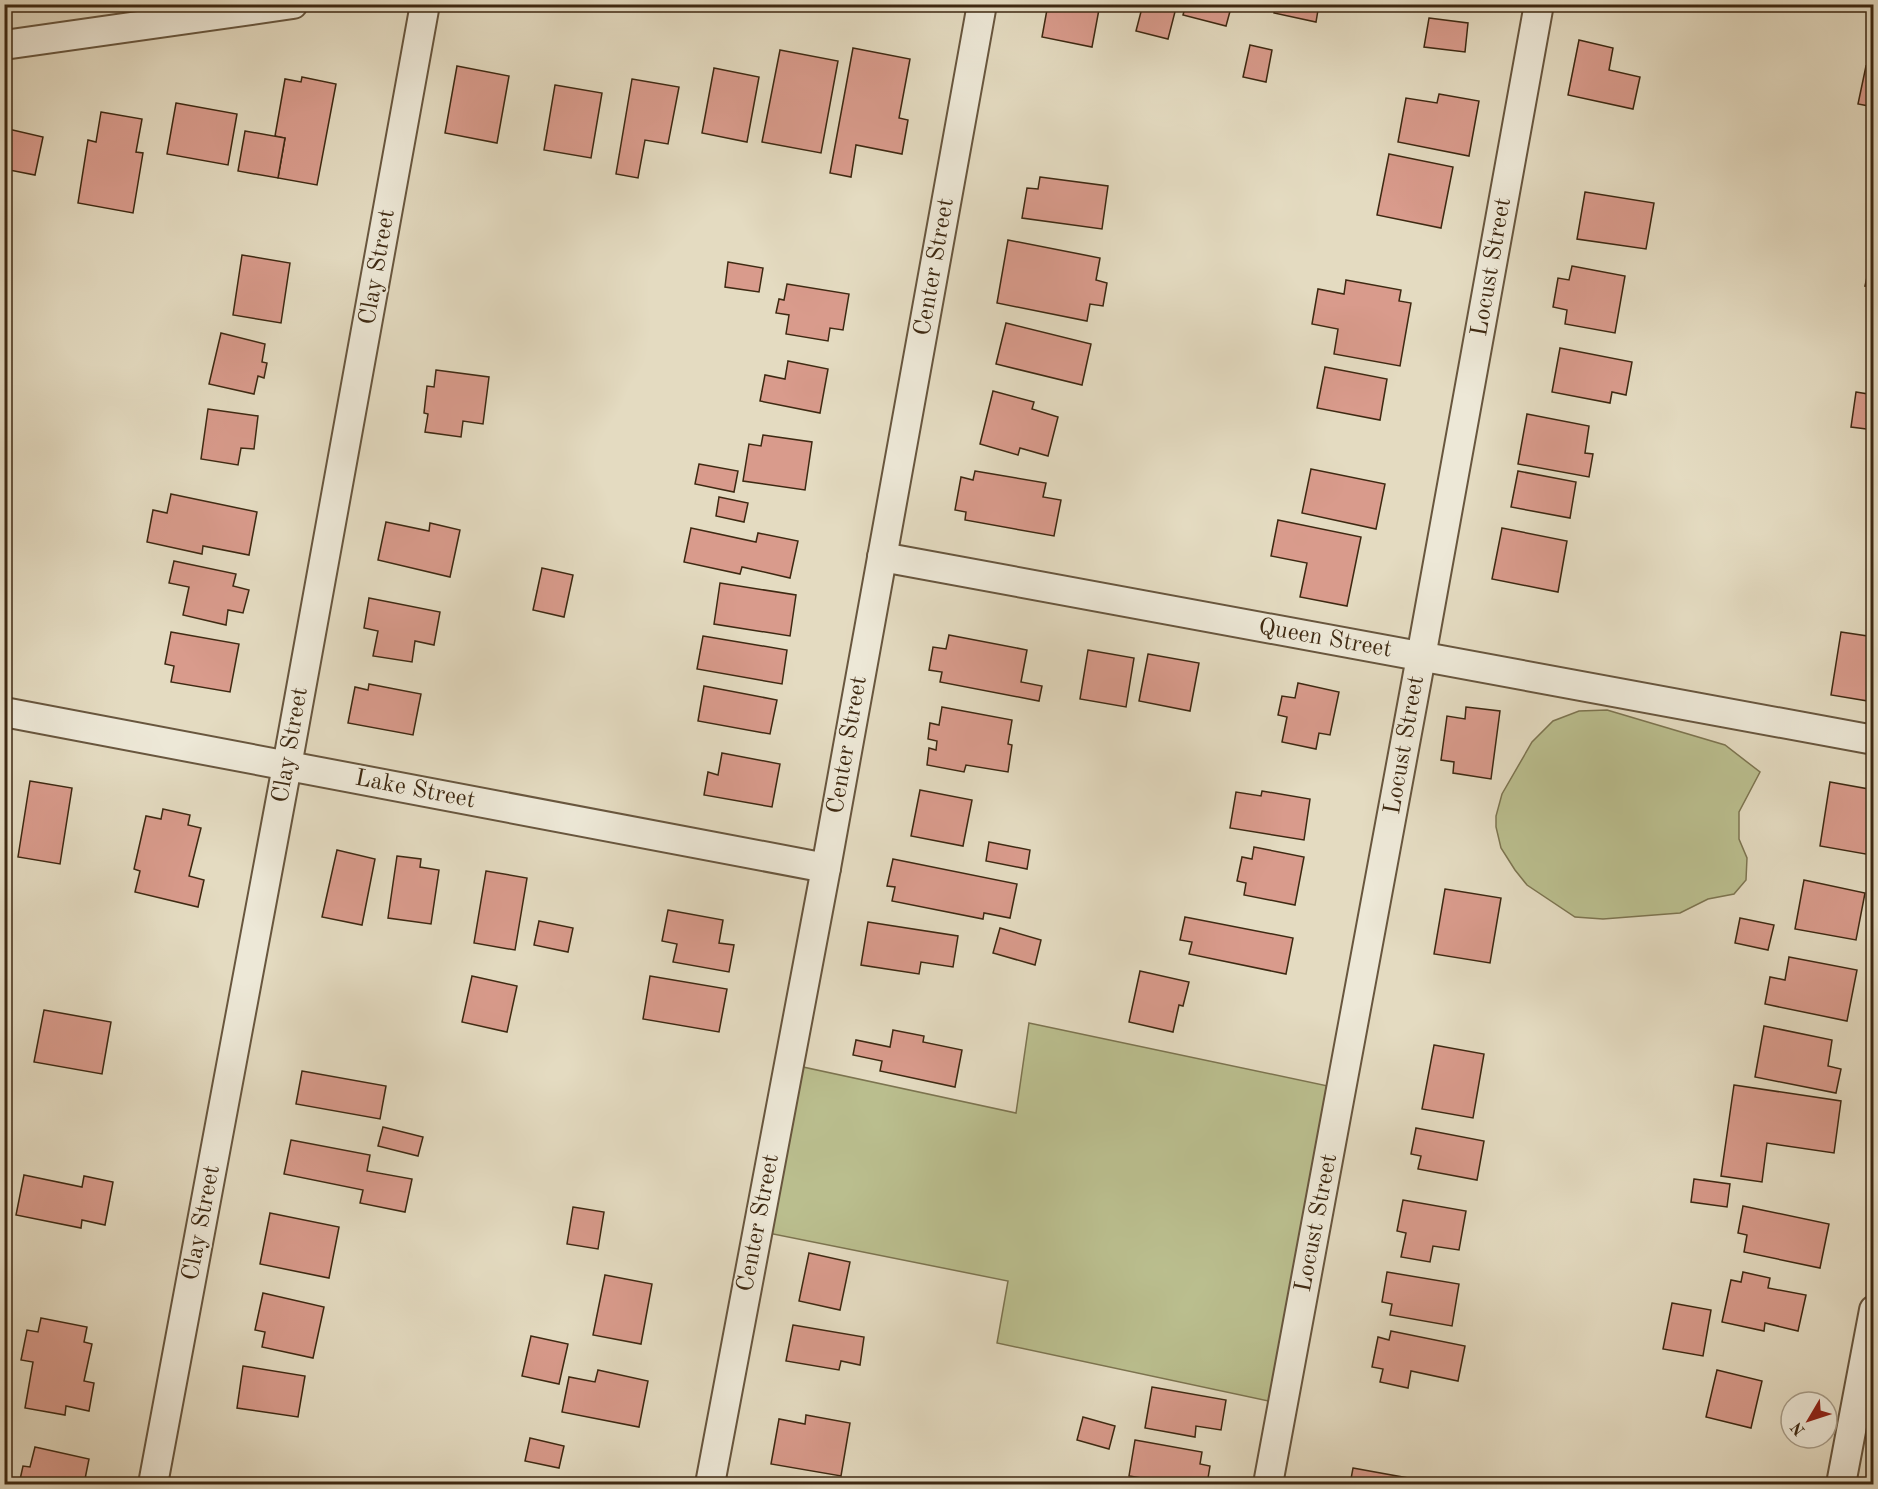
<svg xmlns="http://www.w3.org/2000/svg" width="1878" height="1489" font-family="'Old Standard TT',serif">
  <style>
    .green { fill: #babe8e; stroke: #7c7450; stroke-width: 1.5 }
    .building { fill: #d99b8c; stroke: #3e2912; stroke-width: 1.5 }
    .lines { fill: none; stroke-linecap: round; stroke-linejoin: round }
    .minor-casing { stroke: #68563e; stroke-width: 32 }
    .minor { stroke: #ede8d7; stroke-width: 28 }
    .labels { text-anchor: middle; dominant-baseline: central; stroke-width: 4.5; stroke-linejoin: round; paint-order: stroke }
    .street-label { font-size: 24px; fill: #3e2912; stroke: #ede8d7 }
  </style>
  <rect width="100%" height="100%" fill="#e4dbc1"/>
  <filter id="stains"><feTurbulence type="fractalNoise" baseFrequency=".00333" numOctaves="4"/><feColorMatrix values="0 0 0 0 .2 0 0 0 0 .09 0 0 0 0 .02 0 0 0 .5 -.17"/></filter>
  <radialGradient id="worn" r=".72"><stop offset=".6" stop-color="#630" stop-opacity="0"/><stop offset="1" stop-color="#630" stop-opacity=".3"/></radialGradient>
  <g class="green">
    <path d="M1607,710L1725,745L1760,772L1739,812V839L1747,858L1746,880L1734,894L1708,899L1680,913L1603,919L1575,917L1527,885L1515,870L1501,848L1496,827V816L1502,794L1532,742L1553,721L1579,711Z"/>
    <path d="M1029,1023L1342,1089L1283,1404L997,1343L1008,1281L758,1231L789,1064L1016,1113Z"/>
  </g>
  <g class="building">
    <path d="M1048,4H1100L1092,47L1042,37Z"/>
    <path d="M1143,4H1177L1168,39L1136,31Z"/>
    <path d="M1186,4H1232L1226,26L1183,15Z"/>
    <path d="M1276,4H1319L1316,22L1274,13Z"/>
    <path d="M1450,4H1477L1476,11L1450,6Z"/>
    <path d="M1429,18L1468,23L1465,52L1424,47Z"/>
    <path d="M1579,40L1613,48L1609,70L1640,77L1633,109L1568,95Z"/>
    <path d="M1250,45L1272,50L1266,82L1243,77Z"/>
    <path d="M853,48L910,59L899,118L908,120L902,154L856,145L851,177L830,173Z"/>
    <path d="M780,50L838,61L821,153L762,142Z"/>
    <path d="M457,66L509,76L497,143L445,133Z"/>
    <path d="M1866,66L1874,68V107L1858,104Z"/>
    <path d="M714,68L759,77L747,142L702,133Z"/>
    <path d="M302,77L336,84L317,185L278,178L285,138L275,136L285,79L301,82Z"/>
    <path d="M632,79L679,87L668,144L645,140L638,178L616,174Z"/>
    <path d="M555,85L602,93L591,158L544,150Z"/>
    <path d="M1439,94L1479,101L1469,156L1398,142L1406,98L1437,103Z"/>
    <path d="M176,103L237,114L228,165L167,154Z"/>
    <path d="M101,112L142,119L136,152L143,153L133,213L78,203L88,140L96,142Z"/>
    <path d="M4,128L43,137L35,175L4,169Z"/>
    <path d="M245,131L285,138L278,178L238,171Z"/>
    <path d="M1389,154L1453,167L1441,228L1377,215Z"/>
    <path d="M1040,177L1108,186L1102,229L1022,218L1027,188L1038,189Z"/>
    <path d="M1585,192L1654,203L1646,249L1577,239Z"/>
    <path d="M1008,240L1100,258L1096,280L1107,283L1103,306L1090,304L1087,321L997,303Z"/>
    <path d="M1874,245V287L1865,286Z"/>
    <path d="M242,255L290,263L281,323L233,315Z"/>
    <path d="M728,262L763,268L759,292L725,287Z"/>
    <path d="M1572,266L1625,276L1615,333L1565,324L1567,310L1553,307L1558,278L1569,280Z"/>
    <path d="M1346,280L1401,290L1399,301L1411,303L1400,366L1334,354L1338,329L1312,324L1318,289L1344,294Z"/>
    <path d="M787,284L849,294L843,330L830,328L828,341L786,334L789,315L776,313L779,299L784,300Z"/>
    <path d="M1006,323L1091,344L1082,385L996,364Z"/>
    <path d="M221,333L265,344L262,362L267,363L264,378L258,376L254,394L209,384Z"/>
    <path d="M1560,348L1632,362L1626,395L1612,392L1610,403L1552,392Z"/>
    <path d="M788,361L828,369L820,413L760,401L765,375L785,379Z"/>
    <path d="M1325,367L1387,379L1380,420L1317,408Z"/>
    <path d="M436,370L489,377L483,424L463,421L461,437L425,432L428,414L424,413L427,386L434,387Z"/>
    <path d="M993,391L1034,402L1032,409L1058,417L1048,456L1020,448L1018,455L980,444Z"/>
    <path d="M1856,392L1874,395V430L1851,427Z"/>
    <path d="M208,409L258,416L254,449L241,448L238,465L201,459Z"/>
    <path d="M1527,414L1589,426L1585,453L1593,454L1589,477L1518,464Z"/>
    <path d="M763,435L812,442L805,490L743,481L749,444L761,446Z"/>
    <path d="M699,464L738,471L734,492L695,484Z"/>
    <path d="M1311,469L1385,484L1376,529L1302,513Z"/>
    <path d="M975,471L1046,483L1043,497L1061,500L1054,536L965,520L966,512L955,510L961,477L973,480Z"/>
    <path d="M1518,471L1576,482L1570,518L1511,507Z"/>
    <path d="M171,494L257,512L249,555L203,546L202,554L147,542L153,510L167,513Z"/>
    <path d="M719,497L748,503L744,522L716,516Z"/>
    <path d="M1278,520L1361,537L1347,606L1300,597L1307,563L1271,556Z"/>
    <path d="M386,522L429,531L430,523L460,530L450,577L378,560Z"/>
    <path d="M691,528L756,542L758,533L798,541L790,578L742,567L740,574L684,562Z"/>
    <path d="M1502,528L1567,541L1558,592L1492,579Z"/>
    <path d="M174,561L236,574L233,586L249,590L243,613L228,610L226,625L183,615L189,587L169,583Z"/>
    <path d="M542,568L573,575L564,617L533,610Z"/>
    <path d="M720,583L796,595L790,636L714,624Z"/>
    <path d="M369,598L440,612L434,645L415,641L412,662L373,656L378,631L364,628Z"/>
    <path d="M171,632L239,644L230,692L171,682L174,666L165,664Z"/>
    <path d="M1841,632L1874,637V702L1831,695Z"/>
    <path d="M949,635L1027,650L1021,682L1042,686L1039,701L940,682L942,672L929,670L933,647L946,649Z"/>
    <path d="M703,636L787,650L782,684L697,669Z"/>
    <path d="M1088,650L1134,658L1126,707L1080,699Z"/>
    <path d="M1148,654L1199,663L1190,711L1139,701Z"/>
    <path d="M1298,683L1339,692L1330,735L1319,733L1316,749L1282,742L1287,717L1278,715L1282,696L1295,698Z"/>
    <path d="M369,684L421,694L413,735L348,723L355,687L368,690Z"/>
    <path d="M704,686L777,700L770,734L698,721Z"/>
    <path d="M942,707L1012,720L1008,744L1012,745L1008,772L966,765L964,772L927,765L929,748L936,750L937,741L928,739L930,723L939,725Z"/>
    <path d="M1466,707L1500,711L1491,779L1453,773L1454,762L1441,760L1447,716L1465,719Z"/>
    <path d="M722,753L780,764L772,807L704,795L708,772L718,775Z"/>
    <path d="M30,781L72,788L60,864L18,857Z"/>
    <path d="M1830,782L1874,790V841L1871,855L1820,846Z"/>
    <path d="M920,790L972,800L963,846L911,836Z"/>
    <path d="M1262,791L1310,799L1304,840L1230,828L1236,792L1261,796Z"/>
    <path d="M163,809L190,815L188,825L201,828L189,876L204,880L198,907L135,892L140,871L134,869L146,816L161,819Z"/>
    <path d="M989,842L1030,850L1027,869L986,861Z"/>
    <path d="M1254,847L1304,857L1295,905L1244,895L1246,883L1237,881L1242,857L1252,859Z"/>
    <path d="M337,850L375,859L362,925L322,917Z"/>
    <path d="M397,856L421,859L420,867L439,870L431,924L388,918Z"/>
    <path d="M893,859L1017,884L1010,918L984,913L983,919L892,901L895,887L887,886Z"/>
    <path d="M486,871L527,878L515,950L474,943Z"/>
    <path d="M1804,880L1865,893L1856,940L1795,929Z"/>
    <path d="M1445,889L1501,898L1490,963L1434,954Z"/>
    <path d="M668,910L723,920L719,943L734,945L729,972L673,962L677,944L662,941Z"/>
    <path d="M1185,917L1293,938L1286,974L1189,954L1192,942L1180,940Z"/>
    <path d="M1740,918L1774,925L1768,950L1735,943Z"/>
    <path d="M539,921L573,928L568,952L534,945Z"/>
    <path d="M868,922L958,936L953,967L921,962L919,974L861,965Z"/>
    <path d="M1000,928L1041,940L1035,965L993,953Z"/>
    <path d="M1789,957L1857,970L1847,1021L1765,1004L1770,977L1785,980Z"/>
    <path d="M1140,971L1189,982L1183,1006L1179,1005L1173,1032L1129,1022Z"/>
    <path d="M472,976L517,986L507,1032L462,1022Z"/>
    <path d="M650,976L727,989L719,1032L643,1019Z"/>
    <path d="M44,1010L111,1022L102,1074L34,1062Z"/>
    <path d="M1764,1026L1832,1040L1828,1066L1841,1069L1836,1093L1755,1077Z"/>
    <path d="M893,1030L924,1036L923,1042L962,1050L955,1087L880,1071L882,1061L853,1055L856,1040L890,1047Z"/>
    <path d="M1434,1045L1484,1054L1473,1118L1422,1109Z"/>
    <path d="M302,1071L386,1086L380,1119L296,1104Z"/>
    <path d="M1734,1085L1841,1101L1834,1153L1767,1143L1762,1182L1721,1176Z"/>
    <path d="M383,1127L423,1137L418,1156L378,1146Z"/>
    <path d="M1416,1128L1484,1141L1477,1180L1418,1169L1421,1156L1411,1154Z"/>
    <path d="M291,1140L370,1155L367,1171L412,1179L405,1212L360,1203L363,1190L284,1174Z"/>
    <path d="M24,1175L82,1187L84,1176L113,1182L105,1225L82,1220L81,1228L16,1215Z"/>
    <path d="M1694,1179L1730,1184L1727,1207L1691,1202Z"/>
    <path d="M1403,1200L1466,1211L1459,1250L1433,1246L1430,1262L1401,1257L1406,1233L1397,1231Z"/>
    <path d="M4,1202H9L4,1224Z"/>
    <path d="M1743,1206L1829,1224L1820,1268L1744,1252L1747,1235L1738,1233Z"/>
    <path d="M573,1207L604,1212L598,1249L567,1244Z"/>
    <path d="M270,1213L339,1227L329,1278L260,1264Z"/>
    <path d="M809,1253L850,1262L840,1310L799,1301Z"/>
    <path d="M1387,1272L1459,1284L1452,1326L1390,1315L1392,1304L1382,1302Z"/>
    <path d="M1743,1272L1770,1278L1768,1288L1806,1295L1798,1331L1765,1323L1764,1331L1722,1322L1731,1280L1741,1282Z"/>
    <path d="M605,1275L652,1284L641,1344L593,1335Z"/>
    <path d="M263,1293L324,1307L313,1358L262,1347L265,1332L255,1330Z"/>
    <path d="M1672,1303L1711,1310L1703,1356L1663,1349Z"/>
    <path d="M41,1318L87,1327L84,1342L92,1344L84,1381L94,1383L89,1411L66,1406L65,1415L25,1408L33,1362L21,1360L27,1330L38,1332Z"/>
    <path d="M793,1325L864,1337L860,1365L841,1361L839,1370L786,1361Z"/>
    <path d="M1391,1331L1465,1346L1458,1381L1411,1371L1408,1388L1380,1382L1383,1369L1372,1367L1378,1337L1389,1340Z"/>
    <path d="M531,1336L568,1344L559,1384L522,1376Z"/>
    <path d="M243,1366L305,1376L298,1417L237,1408Z"/>
    <path d="M598,1370L648,1381L639,1427L562,1412L569,1377L595,1382Z"/>
    <path d="M1717,1370L1762,1381L1751,1428L1706,1417Z"/>
    <path d="M1152,1387L1226,1400L1221,1430L1196,1426L1195,1437L1145,1428Z"/>
    <path d="M806,1415L850,1423L841,1476L771,1464L779,1419L805,1424Z"/>
    <path d="M1083,1417L1115,1426L1109,1449L1077,1440Z"/>
    <path d="M530,1438L564,1446L559,1468L525,1461Z"/>
    <path d="M1135,1440L1202,1452L1200,1464L1210,1466L1207,1484H1180L1129,1476Z"/>
    <path d="M35,1447L89,1459L84,1484H19L23,1466L30,1467Z"/>
    <path d="M1353,1468L1430,1482V1484H1350Z"/>
    <path d="M553,1481L572,1484H552Z"/>
  </g>
  <g class="lines">
    <g class="minor-casing">
      <g id="minor">
        <path d="M4,45L293,4"/>
        <path d="M882,557L1874,740"/>
        <path d="M4,712L826,868"/>
        <path d="M153,1484L287,766L425,4"/>
        <path d="M710,1484L826,868L982,4"/>
        <path d="M1268,1484L1421,657L1539,4"/>
        <path d="M1841,1484L1874,1310"/>
      </g>
    </g>
    <use href="#minor" class="minor"/>
  </g>
  <g class="labels">
    <g class="street-label">
      <text transform="translate(378 267) rotate(-80)">Clay Street</text>
      <text transform="translate(935 267) rotate(-80)">Center Street</text>
      <text transform="translate(1492 267) rotate(-80)">Locust Street</text>
      <text transform="translate(1325 639) rotate(10)">Queen Street</text>
      <text transform="translate(291 745) rotate(-80)">Clay Street</text>
      <text transform="translate(848 745) rotate(-80)">Center Street</text>
      <text transform="translate(1405 745) rotate(-80)">Locust Street</text>
      <text transform="translate(415 790) rotate(11)">Lake Street</text>
      <text transform="translate(202 1223) rotate(-79)">Clay Street</text>
      <text transform="translate(759 1223) rotate(-79)">Center Street</text>
      <text transform="translate(1317 1223) rotate(-79)">Locust Street</text>
    </g>
  </g>
  <rect width="1878" height="1489" fill="none" stroke="#e4dbc1" stroke-width="24"/>
  <rect x="6" y="6" width="1866" height="1477" fill="none" stroke="#3e2912" stroke-width="3"/>
  <rect x="12" y="12" width="1854" height="1465" fill="none" stroke="#3e2912" stroke-width="1.5"/>
  <g transform="translate(1809 1420) rotate(231)"><circle r="28" fill="#ede8d7" stroke="#a79c88" stroke-width="1.5"/>
  <path d="M0-4.5L10 22L0 15L-10 22Z" fill="#8f2418"/>
  <text y="-9" font-size="16" font-weight="bold" text-anchor="middle" fill="#3e2912">N</text>
  </g>
  <rect width="100%" height="100%" filter="url(#stains)"/>
  <rect width="100%" height="100%" fill="url(#worn)"/>
</svg>
